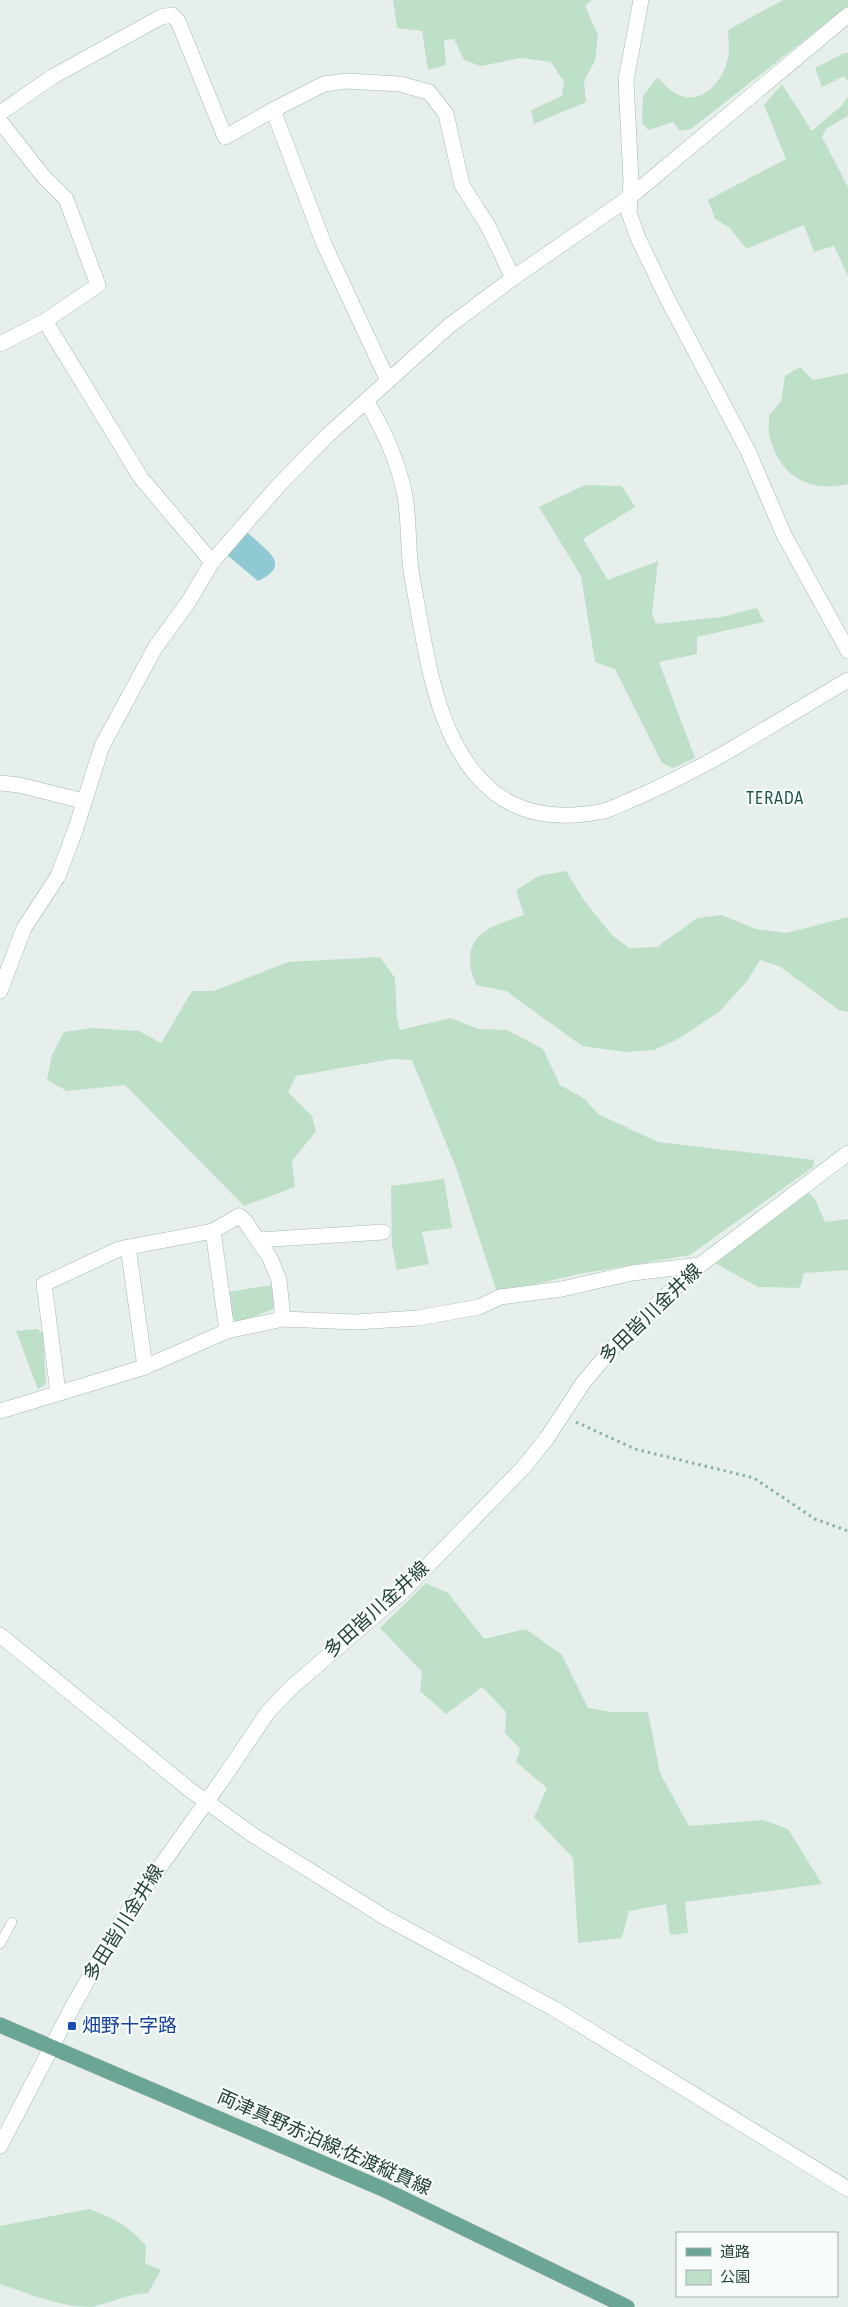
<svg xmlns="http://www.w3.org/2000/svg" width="848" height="2307" font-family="'Sofia Sans Condensed','Noto Sans JP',sans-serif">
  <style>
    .green { fill: #bfe0c8 }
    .water { fill: #8ec9d4 }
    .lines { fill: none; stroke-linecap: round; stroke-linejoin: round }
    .lane-casing { stroke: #a8b8b2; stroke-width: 10 }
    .street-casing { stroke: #a8b8b2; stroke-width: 16 }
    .secondary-casing { stroke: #a4bbb3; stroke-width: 16 }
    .primary-casing { stroke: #c2cac8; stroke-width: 16 }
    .path { stroke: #86b3a5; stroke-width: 3; stroke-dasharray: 2.5 4; stroke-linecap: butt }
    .lane { stroke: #fff; stroke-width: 9 }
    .street { stroke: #fff; stroke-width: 15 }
    .secondary { stroke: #fff; stroke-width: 15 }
    .primary { stroke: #6aa596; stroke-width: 15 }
    .transit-dot { fill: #1a4fb4; stroke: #f7fbf9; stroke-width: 2 }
    .labels { text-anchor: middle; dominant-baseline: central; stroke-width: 4.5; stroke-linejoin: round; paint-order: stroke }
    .street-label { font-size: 19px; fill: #24423a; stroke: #f7fbf9 }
    .transit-label { font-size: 19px; fill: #164399; stroke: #f7fbf9; text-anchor: start }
    .neighbourhood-label { font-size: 20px; letter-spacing: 1px; fill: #1f5548; stroke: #f7fbf9 }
  </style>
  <rect width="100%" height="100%" fill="#e6efeb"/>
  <g class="green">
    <path d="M393,0H592L585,6L598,35L595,61L584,81L586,102L534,124L531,110L562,96L564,82L551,62L521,58L481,66L464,60L454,39L444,40L446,65L428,70L422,31L397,28Z"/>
    <path d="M783,0H848V6L691,129L680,131L673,122L648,130L642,123L643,96L657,78C663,82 668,89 675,93C701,108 723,82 728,58C730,49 728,39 728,30Z"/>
    <path d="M844,53H848V82L844,76L822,87L815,68Z"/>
    <path d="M782,84L812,131L841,106L848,97V116L826,129L822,137L848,187V276L834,246L814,252L804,225L746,249L730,228L715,219L708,200L786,159L764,105Z"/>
    <path d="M800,367L813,380L848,373V484C811,493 780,477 770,438C768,432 769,422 769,415L781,401L785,376Z"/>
    <path d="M585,485L622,486L635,507L583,539L608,580L658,561L652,614L656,624L721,617L757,608L764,622L697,637V654L659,662L695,758L673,768L662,763L615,669L595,662L581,576L539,507Z"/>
    <path d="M566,871L586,903L612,935L629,948L657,947L697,918L721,915L756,929L786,933L848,917V1012L839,1010L779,966L760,960L747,981L719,1012L680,1038L654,1050L625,1052L582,1046L506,991L476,985C474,978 470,970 470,962C468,930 501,923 524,915L516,890L539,876Z"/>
    <path d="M380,957L395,978L397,1019L400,1030L451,1018L479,1029L507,1030L543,1049L560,1085L585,1099L598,1114L658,1142L814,1160L813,1167L690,1255L579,1274L497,1293L457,1170L412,1060L392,1059L296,1076L288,1092L312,1116L316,1131L292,1161L295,1187L244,1206L125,1085L67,1091L47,1080L52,1055L64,1032L92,1028L139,1031L161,1043L192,991H214L288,962Z"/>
    <path d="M444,1179L452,1228L422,1232L429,1264L397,1270L392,1245L391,1186Z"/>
    <path d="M808,1192L816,1201L825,1222L848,1219V1270L804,1273L800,1288L758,1287L715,1263Z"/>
    <path d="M272,1285L276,1308L238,1323L231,1317L228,1292Z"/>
    <path d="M37,1329L43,1333L46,1384L38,1389L16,1331Z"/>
    <path d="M426,1583L448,1593L484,1639L526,1629L562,1655L588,1708L612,1712H648L660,1773L689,1826L763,1820L788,1829L822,1884L685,1902L688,1933L670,1935L666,1904L629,1911L622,1938L578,1943L573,1858L534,1817L547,1788L516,1762L520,1749L505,1733L506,1712L482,1687L446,1714L420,1691L422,1672L380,1628Z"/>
    <path d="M89,2209C114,2218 128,2225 146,2246L145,2263L161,2270L148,2293C128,2294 112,2302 92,2307C58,2307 31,2294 0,2284V2226Z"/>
  </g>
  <path class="water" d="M247,532C265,550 294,564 258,581L227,555Z"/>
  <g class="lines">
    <g class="lane-casing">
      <path id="lane" d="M0,1944L12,1922"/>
    </g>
    <g class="street-casing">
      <g id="street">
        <path d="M641,0L626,80L631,181L629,213L638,238L668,300L748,451L784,535L848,651"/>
        <path d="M273,110L324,84L346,81L400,84L429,92L446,114L462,185L488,226L513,278"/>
        <path d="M0,113L52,77L161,17L172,15L178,21L225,137L273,110L324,244L388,381"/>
        <path d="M0,121L43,176L66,199L98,285L45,321"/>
        <path d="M0,344L45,321L141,478L212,562"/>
        <path d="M366,401C383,428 397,460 404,491C410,519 407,549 412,577C422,628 429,688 451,735C483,802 531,826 604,811C615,808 627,801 638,797C671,782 701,767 732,749C771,726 809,703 848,680"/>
        <path d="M0,783L19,785L83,801"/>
        <path d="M0,991L24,928L58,876L75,831L102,746L155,648L189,601L212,562L278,486L328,435L449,326L513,278L630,197L848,15"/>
        <path d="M213,1231L239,1216L245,1221L270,1258L279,1280L283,1319"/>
        <path d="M258,1240L383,1232"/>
        <path d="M128,1247L145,1367"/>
        <path d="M58,1392L44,1284L119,1249L213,1231L227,1331"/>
        <path d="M0,1411L145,1367L227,1331L283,1319L356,1322L418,1318L479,1307L500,1297L562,1289L632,1273L700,1265"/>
      </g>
    </g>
    <g class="secondary-casing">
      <g id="secondary">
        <path d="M0,1635L190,1790L253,1835L386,1918L553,2008L848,2189"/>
        <path d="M0,2146L73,2006L122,1920L222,1780L268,1712L293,1686L401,1593L523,1468L547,1438L583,1383L615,1345L657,1304L700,1265L848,1153"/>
      </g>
    </g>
    <g class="primary-casing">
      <path id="primary" d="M0,2025L383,2189L627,2307"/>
    </g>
    <path class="path" d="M576,1422L635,1449L754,1478L815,1519L848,1531"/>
    <use href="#lane" class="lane"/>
    <use href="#street" class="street"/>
    <use href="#secondary" class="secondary"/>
    <use href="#primary" class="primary"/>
  </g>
  <rect class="transit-dot" x="67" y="2021" width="10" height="10" rx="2.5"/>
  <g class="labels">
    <g class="street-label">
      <text transform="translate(651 1314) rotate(-44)">多田皆川金井線</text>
      <text transform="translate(377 1610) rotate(-42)">多田皆川金井線</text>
      <text transform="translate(124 1923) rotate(-58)">多田皆川金井線</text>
      <text transform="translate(324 2143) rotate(24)">両津真野赤泊線;佐渡縦貫線</text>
    </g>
    <g class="transit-label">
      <text x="82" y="2026">畑野十字路</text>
    </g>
    <g class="neighbourhood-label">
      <text x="775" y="798">TERADA</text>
    </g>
  </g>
  <rect x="676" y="2232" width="162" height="65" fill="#f7fbf9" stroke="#a3b1ad"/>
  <rect x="686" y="2248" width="25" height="8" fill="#6aa596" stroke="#a3b1ad"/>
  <text x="720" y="2257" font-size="15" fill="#24423a">道路</text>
  <rect x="686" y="2270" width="25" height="15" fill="#bfe0c8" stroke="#a3b1ad"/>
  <text x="720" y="2282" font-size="15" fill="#24423a">公園</text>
</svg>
